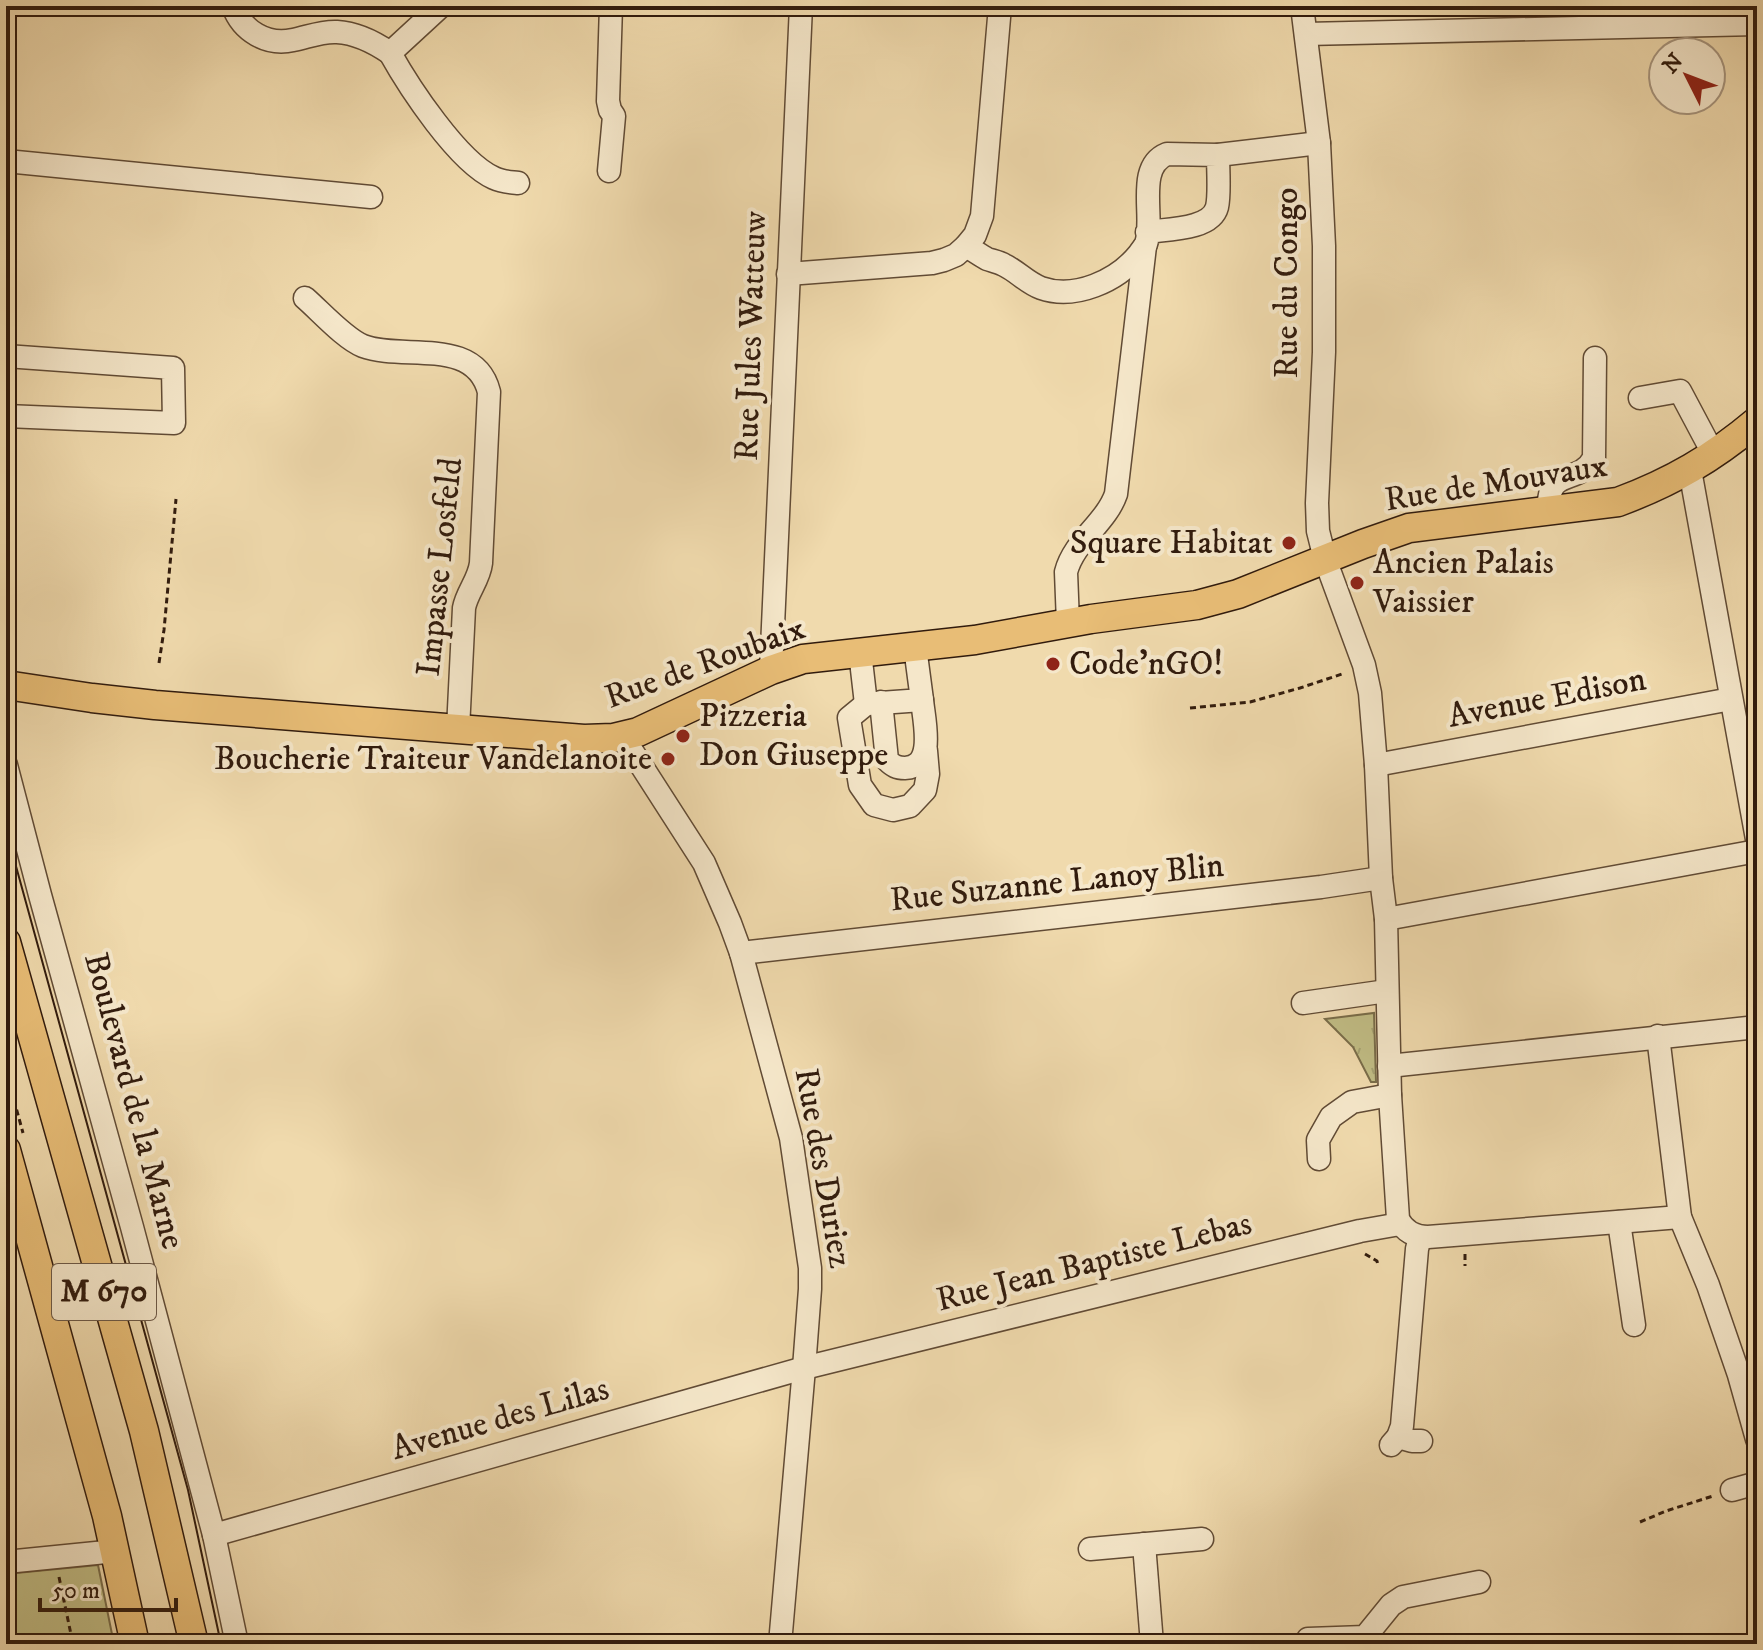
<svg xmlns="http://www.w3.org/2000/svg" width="1763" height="1650" font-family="'IM FELL DW Pica',serif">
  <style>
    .grass { fill: url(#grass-tufts); stroke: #796c49; stroke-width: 2 }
    .park { fill: #c1bd85; stroke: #796c49; stroke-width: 2 }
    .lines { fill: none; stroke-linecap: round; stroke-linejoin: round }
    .minor-casing { stroke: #614b35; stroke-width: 25 }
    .major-casing { stroke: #311b0d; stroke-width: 31 }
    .path { stroke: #311b0d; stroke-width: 3; stroke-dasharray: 6 4; stroke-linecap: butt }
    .minor { stroke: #f5e7ca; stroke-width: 22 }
    .major { stroke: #e8bd76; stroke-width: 28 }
    .tram { stroke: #311b0d; stroke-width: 2 }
    .poi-dot { fill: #8f2418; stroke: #f5e7ca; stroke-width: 3 }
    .labels { text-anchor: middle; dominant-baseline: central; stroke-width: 8; stroke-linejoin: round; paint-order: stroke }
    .shield { fill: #f5e7ca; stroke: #6c5846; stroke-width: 2 }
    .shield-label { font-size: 32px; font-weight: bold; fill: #311b0d }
    .street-label { font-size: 34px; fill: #311b0d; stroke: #f5e7ca }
    .poi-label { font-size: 34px; fill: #311b0d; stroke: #f5e7ca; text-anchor: start }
  </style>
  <defs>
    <pattern id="grass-tufts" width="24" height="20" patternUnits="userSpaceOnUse" patternTransform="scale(2)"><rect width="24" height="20" fill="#c1bd85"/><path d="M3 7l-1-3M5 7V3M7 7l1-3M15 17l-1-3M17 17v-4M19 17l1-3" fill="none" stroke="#a6a272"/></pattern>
  </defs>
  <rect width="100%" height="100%" fill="#f0daad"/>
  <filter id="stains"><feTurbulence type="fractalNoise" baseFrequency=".0025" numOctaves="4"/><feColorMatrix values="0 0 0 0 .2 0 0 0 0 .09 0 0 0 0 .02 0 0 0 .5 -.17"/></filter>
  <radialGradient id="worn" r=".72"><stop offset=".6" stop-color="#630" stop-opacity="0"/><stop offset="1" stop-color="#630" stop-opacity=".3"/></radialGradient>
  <path class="grass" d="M1374,1013L1376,1082H1371L1353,1047L1325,1019Z"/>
  <path class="park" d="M98,1565L114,1644H6V1574Z"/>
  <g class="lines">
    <g class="minor-casing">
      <g id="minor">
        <path d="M233,6C242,31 267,46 293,40C308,37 322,31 337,32C356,33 374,42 390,53"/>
        <path d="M441,6L390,53C409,87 458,162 494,178C502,182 510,182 518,183"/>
        <path d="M1302,6L1319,143L1324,246V352L1317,503L1318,531L1325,559L1364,665L1370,693L1376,765L1381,878L1386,919L1390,1095L1398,1219C1404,1231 1415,1237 1428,1237L1680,1217"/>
        <path d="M1306,34L1757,24"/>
        <path d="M1218,155L1319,143"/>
        <path d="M6,161L371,197"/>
        <path d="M609,171L614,116L610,110L608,101L611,6"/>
        <path d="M966,246C973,250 980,255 987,259C993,261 999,262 1004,265C1017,271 1027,283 1041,288C1075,300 1117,281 1139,254C1140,252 1145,246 1146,244C1155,217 1135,167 1167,154L1218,155C1218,169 1220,195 1217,207C1211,230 1167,229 1147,232"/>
        <path d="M788,274L932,263L944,260L956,255L966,246L975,235L982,216L1000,6"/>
        <path d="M305,298C320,311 345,339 363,346C403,361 475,336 489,392L481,563C479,580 467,592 464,608L458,729"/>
        <path d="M6,356L173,368L174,423L6,416"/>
        <path d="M1640,398L1680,391L1714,455"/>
        <path d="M1690,470L1757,839"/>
        <path d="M1549,511C1546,465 1578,487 1594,458L1595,358"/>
        <path d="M1068,623L1066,572C1074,541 1106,523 1116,494L1145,246"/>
        <path d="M860,652L866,704L922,700L915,647"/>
        <path d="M771,670L801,6"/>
        <path d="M881,702L887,760C893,766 897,768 905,768C936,767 924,721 922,700"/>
        <path d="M866,704L849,718L860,785L874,805L893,810L910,806L925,790L928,774L926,751"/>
        <path d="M623,737L704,863L730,923L741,953L791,1138L810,1268V1289L804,1368L780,1644"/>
        <path d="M6,765L40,895L132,1227L214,1535L237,1644"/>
        <path d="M1376,765L1731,699"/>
        <path d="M1386,919L1757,851"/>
        <path d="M741,953L1321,887L1381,878"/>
        <path d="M1303,1003L1387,991"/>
        <path d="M1658,1036L1680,1217L1708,1285L1739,1375L1757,1439"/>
        <path d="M1389,1066L1757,1027"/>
        <path d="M1319,1159L1318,1140L1331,1117L1352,1102L1390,1095"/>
        <path d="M1619,1222L1634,1325"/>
        <path d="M1398,1437L1412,1441H1421"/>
        <path d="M1391,1445L1398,1437L1402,1426L1417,1249L1420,1237"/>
        <path d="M1732,1490L1757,1483"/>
        <path d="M214,1535L804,1368L1360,1231L1400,1224"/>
        <path d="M1144,1544L1152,1644"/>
        <path d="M1090,1549L1202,1539"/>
        <path d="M6,1562L116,1551"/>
        <path d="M1308,1639L1365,1637L1391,1605L1403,1597L1479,1582"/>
      </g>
    </g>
    <g class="major-casing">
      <g id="major">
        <path d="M6,685L92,698L155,705L584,739L613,738L638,732L771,670L803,659L975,640L1091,619L1197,605L1238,594L1363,544L1409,528L1618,502C1672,482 1713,458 1757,421"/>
        <path d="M6,942L144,1431L194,1644"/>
        <path d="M6,1150L107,1516L135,1644"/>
      </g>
    </g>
    <g class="path">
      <path d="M159,663L164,630L176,499"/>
      <path d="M1190,708L1250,702L1300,688L1345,673"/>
      <path d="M6,1071L23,1133"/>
      <path d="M1365,1254L1377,1261L1378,1266"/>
      <path d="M1465,1254V1266"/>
      <path d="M1640,1522L1666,1511L1713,1496"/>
      <path d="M1756,1564H1757"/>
      <path d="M59,1577L73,1644"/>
    </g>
    <use href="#minor" class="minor"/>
    <use href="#major" class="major"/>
    <path class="tram" d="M6,830L188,1490L221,1644"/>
  </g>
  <g class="poi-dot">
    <circle cx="1289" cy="543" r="8"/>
    <circle cx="1357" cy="583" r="8"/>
    <circle cx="1053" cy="664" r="8"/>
    <circle cx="683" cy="736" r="8"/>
    <circle cx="668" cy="759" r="8"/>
  </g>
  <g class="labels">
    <rect class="shield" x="52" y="1264" width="104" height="56" rx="6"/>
    <g class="shield-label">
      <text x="104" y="1292">M 670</text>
    </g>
    <g class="street-label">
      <text transform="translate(1287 283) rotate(-90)">Rue du Congo</text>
      <text transform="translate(751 336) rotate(-88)">Rue Jules Watteuw</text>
      <text transform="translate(1496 483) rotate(-9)">Rue de Mouvaux</text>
      <text transform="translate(440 567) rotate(-84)">Impasse Losfeld</text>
      <text transform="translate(705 663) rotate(-20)">Rue de Roubaix</text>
      <text transform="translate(1547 698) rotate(-11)">Avenue Edison</text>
      <text transform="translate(1057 883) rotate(-6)">Rue Suzanne Lanoy Blin</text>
      <text transform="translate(134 1101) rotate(75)">Boulevard de la Marne</text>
      <text transform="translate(823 1168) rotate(80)">Rue des Duriez</text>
      <text transform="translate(1094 1262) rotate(-14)">Rue Jean Baptiste Lebas</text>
      <text transform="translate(500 1419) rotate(-16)">Avenue des Lilas</text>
    </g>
    <g class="poi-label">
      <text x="1273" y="543" text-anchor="end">Square Habitat</text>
      <text x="1373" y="563">Ancien Palais<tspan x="1373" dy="39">Vaissier</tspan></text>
      <text x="1069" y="664">Code'nGO!</text>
      <text x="699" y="716">Pizzeria<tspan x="699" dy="39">Don Giuseppe</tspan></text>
      <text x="652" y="759" text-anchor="end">Boucherie Traiteur Vandelanoite</text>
    </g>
  </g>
  <rect width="1763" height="1650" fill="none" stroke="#f0daad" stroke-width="32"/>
  <rect x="8" y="8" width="1747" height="1634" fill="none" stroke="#311b0d" stroke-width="4"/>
  <rect x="16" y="16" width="1731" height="1618" fill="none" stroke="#311b0d" stroke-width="2"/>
  <g transform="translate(1687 76) rotate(312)"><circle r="38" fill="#f5e7ca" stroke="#a7957e" stroke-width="2"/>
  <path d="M0-6L14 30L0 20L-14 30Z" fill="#8f2418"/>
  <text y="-12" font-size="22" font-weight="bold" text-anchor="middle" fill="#311b0d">N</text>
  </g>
  <path d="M40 1598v12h136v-12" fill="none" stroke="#311b0d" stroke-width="4"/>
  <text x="52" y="1598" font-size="24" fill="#311b0d" stroke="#f5e7ca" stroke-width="6" paint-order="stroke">50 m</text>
  <rect width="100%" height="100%" filter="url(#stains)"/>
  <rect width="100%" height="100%" fill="url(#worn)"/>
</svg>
